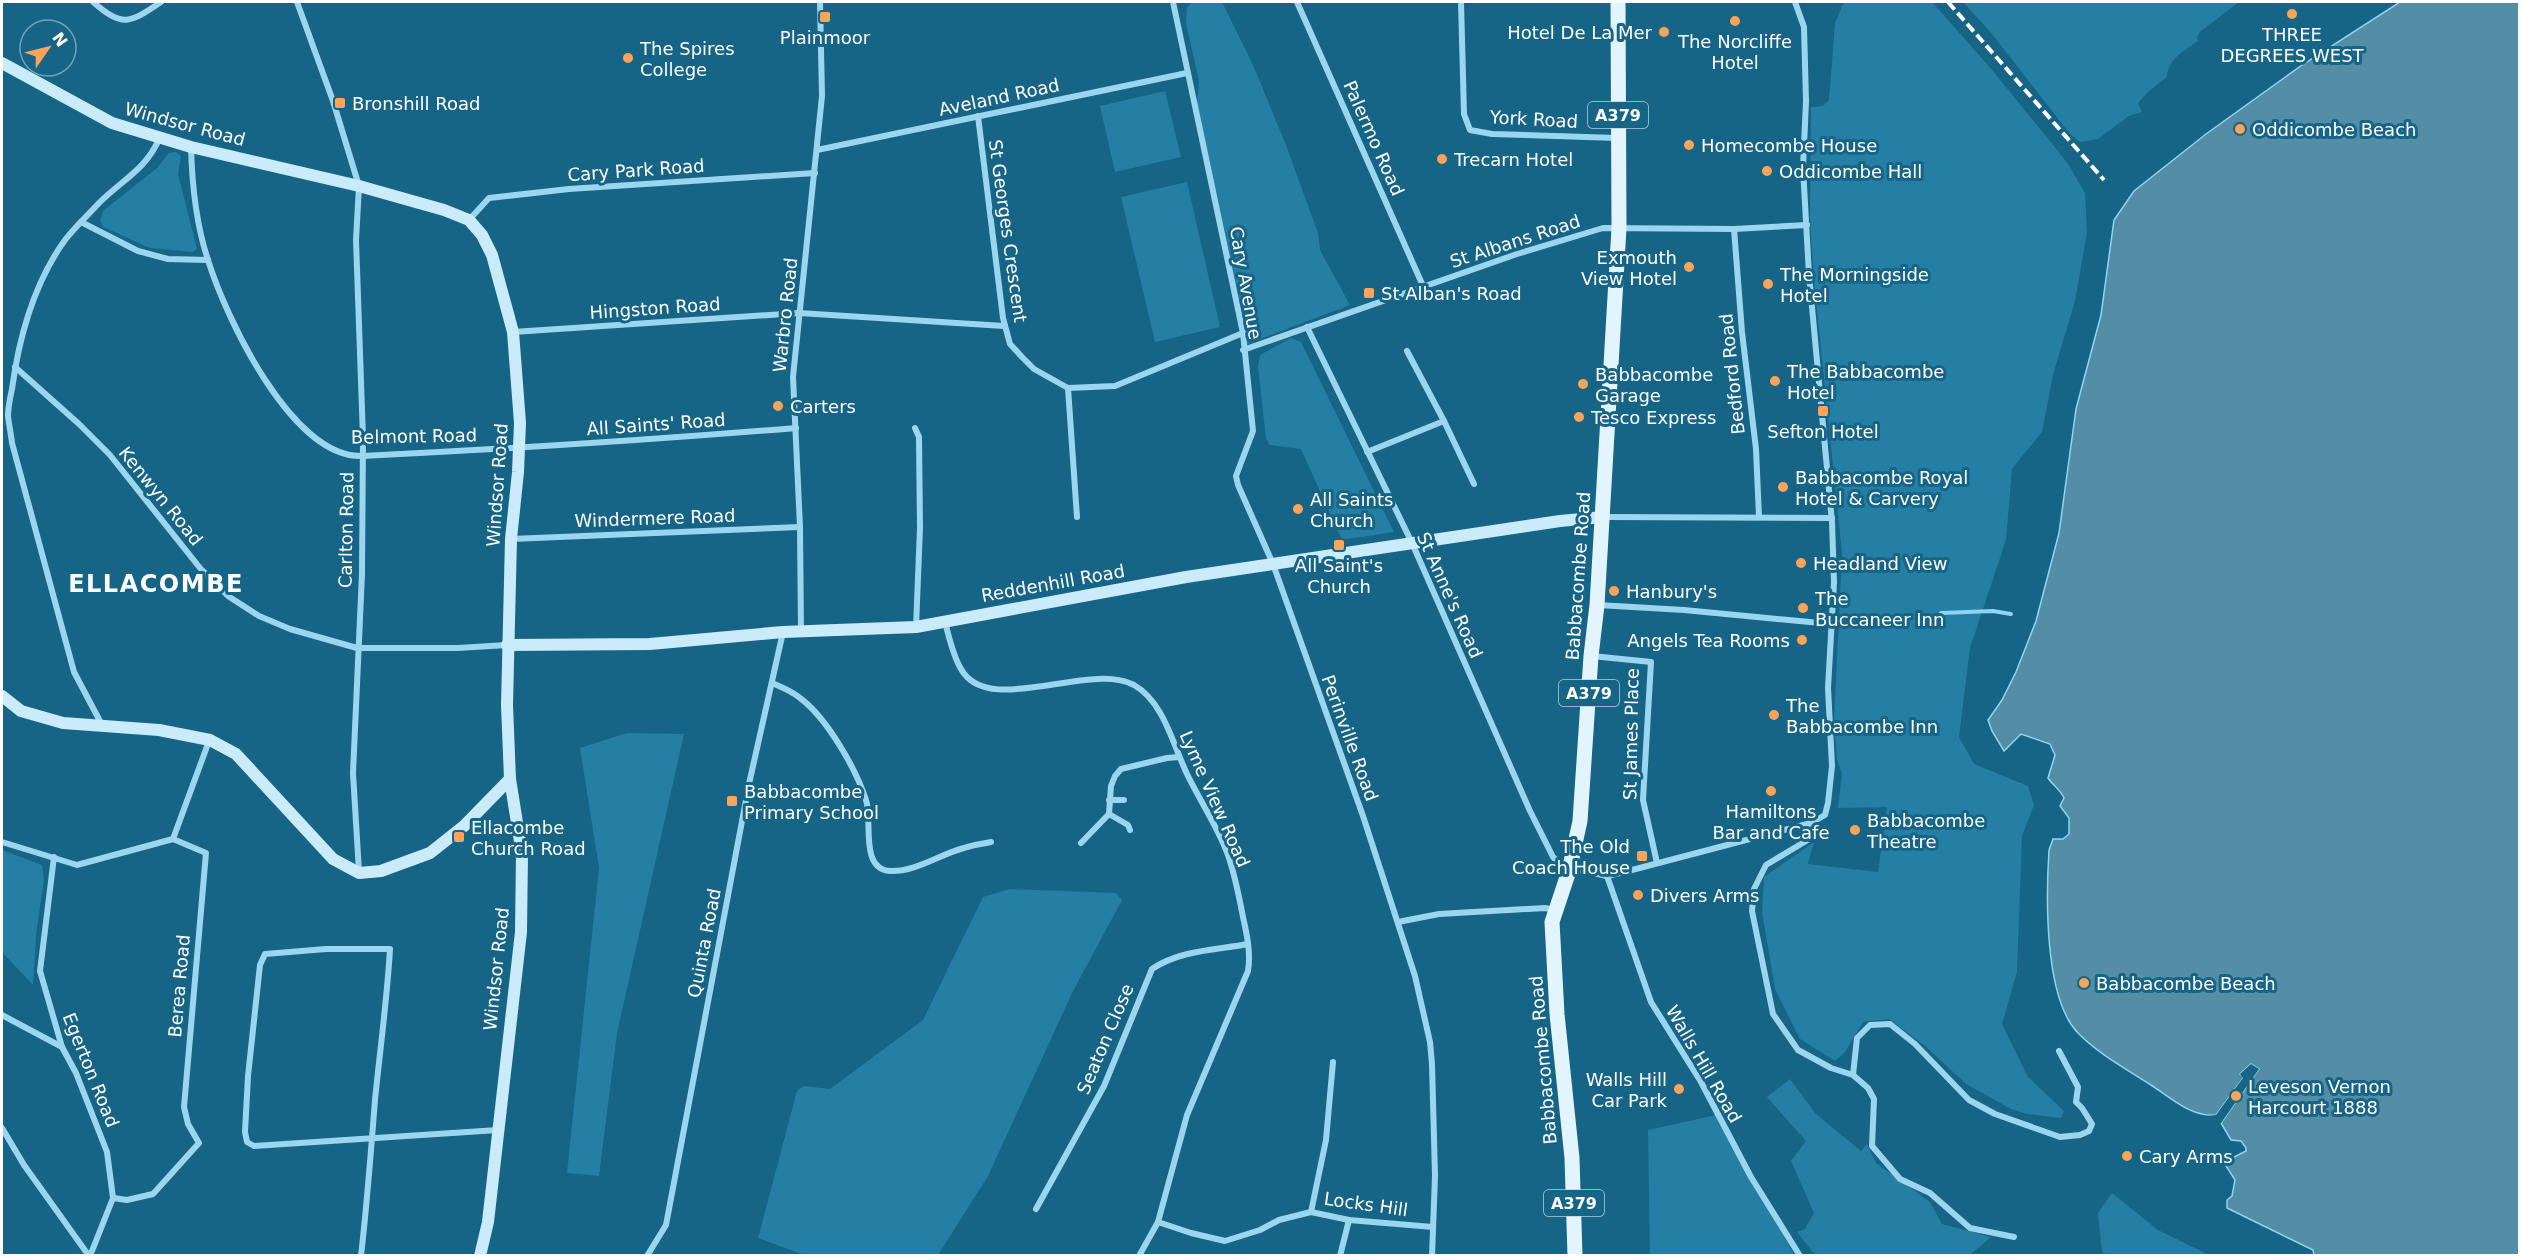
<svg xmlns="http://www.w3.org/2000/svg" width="2521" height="1257" font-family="'DejaVu Sans',sans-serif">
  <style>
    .green { fill: #257ea4 }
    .water { fill: #548ea6; stroke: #8ed5f1; stroke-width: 1.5 }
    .pier { fill: #166486 }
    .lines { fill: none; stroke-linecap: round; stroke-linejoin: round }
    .stream { stroke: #8ed5f1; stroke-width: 4 }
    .street { stroke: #9cd6ee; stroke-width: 6 }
    .secondary { stroke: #c9ebfa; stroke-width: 12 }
    .primary { stroke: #e2f5ff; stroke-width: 15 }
    .rail { stroke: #fff; stroke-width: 4; stroke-dasharray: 10 4.5; stroke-linecap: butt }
    .poi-dot { fill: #ffa458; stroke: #166486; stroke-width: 2 }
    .labels { text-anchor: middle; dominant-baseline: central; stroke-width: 6; stroke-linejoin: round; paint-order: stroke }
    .shield { fill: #166486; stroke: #b9d0db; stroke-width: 1.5 }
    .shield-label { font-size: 16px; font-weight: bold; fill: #fff }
    .poi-label { font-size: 18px; fill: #fff; stroke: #166486; text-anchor: start }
    .street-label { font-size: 18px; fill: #fff; stroke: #166486 }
    .district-label { font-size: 24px; font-weight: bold; letter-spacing: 1.5px; fill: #fff; stroke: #166486 }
  </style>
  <rect width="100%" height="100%" fill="#166486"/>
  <g class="green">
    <path d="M1193,2H1222L1253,65L1286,145L1318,233L1320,250L1350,305L1247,344L1244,319L1197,104L1199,81L1186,23L1187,7Z"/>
    <path d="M1844,2H1932L1993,71L2054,146L2068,164L2085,193L2087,233L2075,301L2053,375L2042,432L2012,469L2006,540L1970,648L1959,737L1974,764L2028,786L2034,805L2022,836L2017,972L2002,1024L2028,1077L2064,1111L2061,1118L2027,1114L2011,1109L1966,1084L1925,1046L1889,1019L1863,1022L1845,1052L1835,1061L1800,1039L1775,989L1762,912L1764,877L1814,842L1808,864L1878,872L1887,807L1838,808L1842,774L1837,759L1834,721L1842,553L1814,281L1810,219L1811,107L1823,106L1829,100L1835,23Z"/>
    <path d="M1963,2H2239L2201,31L2197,36L2198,41C2184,51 2168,59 2167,77L2148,92L2138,103L2142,112L2129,116L2098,139L2080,142L2070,134L1992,34Z"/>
    <path d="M1165,91L1181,157L1115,172L1100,106Z"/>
    <path d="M176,152L181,156L178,174L197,249L193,252L150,248L103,227L100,220L103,211L157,168L169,153Z"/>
    <path d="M1187,182L1220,327L1155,342L1121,197Z"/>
    <path d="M1291,338L1301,342L1394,532L1342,540L1301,449L1270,445L1266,439L1258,366L1260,355Z"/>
    <path d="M627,733L684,734L617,1033L599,1176L567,1173L599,868L580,748Z"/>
    <path d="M2,850L42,865L44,879L36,935L33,985L2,952Z"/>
    <path d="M1010,889L1116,893L1122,900L1073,991L988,1176L938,1255H804L758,1238L797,1091L804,1086L830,1089L923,1020L983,897Z"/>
    <path d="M1790,1079L1816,1114L1861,1151L1867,1144L1876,1163L1930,1202L1942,1224L1991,1237L1970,1255H1815L1797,1232L1805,1229L1814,1213L1791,1161L1806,1141L1767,1097Z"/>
    <path d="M1721,1114L1794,1255H1650L1648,1130Z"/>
    <path d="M2112,1193L2158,1230L2209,1255H2106L2102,1252L2098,1213Z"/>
  </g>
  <path class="water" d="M2400,2H2519V1255H2314L2313,1250L2227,1208V1200L2232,1196L2235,1180L2226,1166L2228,1160L2246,1151V1148L2241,1141L2231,1140L2221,1123L2259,1069L2251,1064L2240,1074L2244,1077L2216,1115C2192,1118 2170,1097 2151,1085C2126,1069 2097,1053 2077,1032C2044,996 2046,896 2049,850L2053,839H2063L2069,834V818L2060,806L2064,798C2060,789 2053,786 2048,778L2055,755L2050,744L2021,734L2004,751L1992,731L1988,720L2002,700L2016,672L2036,621L2059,533L2076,409L2101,315L2114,220L2134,191L2206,134L2302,65Z"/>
  <path class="pier" d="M2251,1064L2259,1069L2221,1123L2218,1124L2255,1070L2251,1067L2244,1074L2246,1079L2218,1117L2206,1119L2198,1117L2216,1115L2243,1078L2240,1074Z"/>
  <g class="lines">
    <path class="stream" d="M1941,613L1993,611L2011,614"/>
    <g class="street">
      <path d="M93,2C123,28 130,23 161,2"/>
      <path d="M297,2L333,101L359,186L356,240L363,438L362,574L353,773L359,872"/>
      <path d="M1173,2L1243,333L1253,431L1236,476L1238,485L1273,564L1363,816L1415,976L1430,1042L1432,1064L1435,1176L1432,1256"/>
      <path d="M1297,2L1423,286"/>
      <path d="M1461,2L1464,114L1470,130L1492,134L1617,138"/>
      <path d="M978,116L1003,318L1010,344L1022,357L1034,369L1068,388L1115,386L1243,333"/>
      <path d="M191,147C192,185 196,224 208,260C226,318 292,458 362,456C507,449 651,440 796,428"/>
      <path d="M817,150L1187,73"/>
      <path d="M469,220L489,198L569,189L815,173"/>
      <path d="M81,222L138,251L168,259L208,260"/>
      <path d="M1734,229L1742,332L1756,449L1759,517"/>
      <path d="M1307,327L1412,543L1530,811L1553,857L1568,871"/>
      <path d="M513,332L799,313L1004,326"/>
      <path d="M1243,350L1517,254L1603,228L1734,229L1807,225"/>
      <path d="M1407,351L1444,421"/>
      <path d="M15,367L79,424L110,455L200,568L228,596L259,616L290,629L357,648H458L507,645"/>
      <path d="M1068,388L1077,517"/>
      <path d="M915,428L919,437L920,528L916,627"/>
      <path d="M1367,452L1444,421L1474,484"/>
      <path d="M1603,517L1832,518"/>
      <path d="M511,539L800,527"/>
      <path d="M1598,605L1684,610L1831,624"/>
      <path d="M945,622C949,637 953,656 961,669C988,718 1089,661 1134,685C1164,702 1173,745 1187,774C1200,801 1218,827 1228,855C1235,875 1239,896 1243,917C1247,935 1251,953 1248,971L1187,1115L1158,1222L1139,1256"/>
      <path d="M801,631L800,527L793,377L822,96L820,2"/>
      <path d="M1592,656L1651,662L1643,800L1657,863"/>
      <path d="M772,683C781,687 792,691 800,698C827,718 856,769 866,800C873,819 859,869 890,871C916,872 940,854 964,848C973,845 982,844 991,842"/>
      <path d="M102,725L74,672L12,443C11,434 9,425 8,416C8,407 10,398 12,389C19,337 34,283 65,240C75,227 88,215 99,203C123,179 146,170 160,137"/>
      <path d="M1109,800H1124"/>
      <path d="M1109,814L1128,825L1130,830"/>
      <path d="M1811,823L1816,835L1766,865L1754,889L1752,911L1773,1014L1798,1050L1831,1068L1853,1075L1857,1038L1870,1025L1890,1024L1915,1044L1969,1100L1995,1114L2060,1137L2080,1135L2089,1131L2092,1124L2082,1108L2076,1102L2078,1087L2059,1051"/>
      <path d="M2,842L77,865L173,839L209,741"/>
      <path d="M1081,843L1109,814L1111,786L1115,776L1121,769L1167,758L1179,757"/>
      <path d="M54,857L40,971L62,1047L76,1073L107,1152L113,1198L90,1256"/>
      <path d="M1570,868L1607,876L1632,870L1811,823L1825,815L1828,803L1832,766L1828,688L1834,582L1832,522L1809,275L1803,168L1806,101L1804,27L1795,2"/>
      <path d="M1607,876L1651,1002L1701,1082L1751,1177L1800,1256"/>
      <path d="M1398,922L1439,914L1545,908L1555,910"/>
      <path d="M2,1015L62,1047"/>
      <path d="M1853,1075L1868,1088L1874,1099L1872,1146L1900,1179L1930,1193L1970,1228L2014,1237"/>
      <path d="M2,1128L24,1165L89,1256"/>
      <path d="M113,1198L127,1200L153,1194L199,1143L188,1124L184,1107L206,853L173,839"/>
      <path d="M1036,1209L1104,1086L1152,969C1180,950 1216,950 1248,944"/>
      <path d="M1311,1212L1326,1140L1333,1062"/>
      <path d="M1158,1222L1191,1233L1225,1241L1260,1230L1279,1220L1311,1212L1349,1220L1433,1227"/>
      <path d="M361,1256C367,1204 371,1152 375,1100C380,1050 387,1000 390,949H326L265,954L260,965L248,1076L245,1132L247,1142L254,1146L498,1130"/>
      <path d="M647,1256L666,1225L749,784L783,632"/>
      <path d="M1340,1256L1349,1220"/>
    </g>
    <g class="secondary">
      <path d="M2,63L112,123L191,147L359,186L444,210L469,220L482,235L492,255L513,332L520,423L518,472L511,539L507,705L510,779L522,854L521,932L488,1222L480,1256"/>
      <path d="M507,645L650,644L783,632L916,627L1186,577L1560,521L1603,517"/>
      <path d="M2,696L21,711L63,723L159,730L210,740L236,754L333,859L359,873L381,871L430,853L464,826L510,779"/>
    </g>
    <path class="primary" d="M1575,1256L1572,1158L1557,1014L1552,922L1569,871L1580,821L1591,656L1597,605L1619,228L1618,2"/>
    <path class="rail" d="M1948,2L2104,180"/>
  </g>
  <g class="poi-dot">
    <circle cx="2292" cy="14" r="6"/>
    <rect x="819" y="11" width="12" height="12" rx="3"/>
    <circle cx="1735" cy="21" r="6"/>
    <circle cx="1664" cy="32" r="6"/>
    <circle cx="628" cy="58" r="6"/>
    <rect x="334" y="97" width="12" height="12" rx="3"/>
    <circle cx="2240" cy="129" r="6"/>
    <circle cx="1689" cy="145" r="6"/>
    <circle cx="1442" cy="159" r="6"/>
    <circle cx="1767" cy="171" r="6"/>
    <circle cx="1689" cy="267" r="6"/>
    <circle cx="1768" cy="284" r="6"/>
    <rect x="1363" y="287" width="12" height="12" rx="3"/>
    <circle cx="1775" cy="381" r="6"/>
    <circle cx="1583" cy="384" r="6"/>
    <circle cx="778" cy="406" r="6"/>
    <rect x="1817" y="405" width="12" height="12" rx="3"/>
    <circle cx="1579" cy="417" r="6"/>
    <circle cx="1783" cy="487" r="6"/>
    <circle cx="1298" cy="509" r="6"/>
    <rect x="1333" y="539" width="12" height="12" rx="3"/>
    <circle cx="1801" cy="563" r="6"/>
    <circle cx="1614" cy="591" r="6"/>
    <circle cx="1803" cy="608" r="6"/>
    <circle cx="1802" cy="640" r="6"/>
    <circle cx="1774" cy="715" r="6"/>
    <circle cx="1771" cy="791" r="6"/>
    <rect x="726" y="795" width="12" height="12" rx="3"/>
    <circle cx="1855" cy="830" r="6"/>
    <rect x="453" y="831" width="12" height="12" rx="3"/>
    <rect x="1636" y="850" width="12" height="12" rx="3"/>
    <circle cx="1638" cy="895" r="6"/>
    <circle cx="2084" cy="983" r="6"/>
    <circle cx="1679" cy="1089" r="6"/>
    <circle cx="2236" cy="1096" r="6"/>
    <circle cx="2127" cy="1156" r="6"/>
  </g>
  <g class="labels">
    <g class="shield">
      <rect x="1588" y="102" width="60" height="26" rx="4.5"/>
      <rect x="1559" y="680" width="60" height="26" rx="4.5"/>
      <rect x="1544" y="1190" width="60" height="26" rx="4.5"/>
    </g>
    <g class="shield-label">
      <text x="1618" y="115">A379</text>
      <text x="1589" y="693">A379</text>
      <text x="1574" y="1203">A379</text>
    </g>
    <g class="poi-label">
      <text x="1652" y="32" text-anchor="end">Hotel De La Mer</text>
      <text x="2292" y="34" text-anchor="middle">THREE<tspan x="2292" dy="21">DEGREES WEST</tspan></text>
      <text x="825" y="37" text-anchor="middle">Plainmoor</text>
      <text x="1735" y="41" text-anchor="middle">The Norcliffe<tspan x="1735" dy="21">Hotel</tspan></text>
      <text x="640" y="48">The Spires<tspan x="640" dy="21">College</tspan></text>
      <text x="352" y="103">Bronshill Road</text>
      <text x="2252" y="129">Oddicombe Beach</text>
      <text x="1701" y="145">Homecombe House</text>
      <text x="1454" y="159">Trecarn Hotel</text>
      <text x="1779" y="171">Oddicombe Hall</text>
      <text x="1677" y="257" text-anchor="end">Exmouth<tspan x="1677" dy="21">View Hotel</tspan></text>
      <text x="1780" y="274">The Morningside<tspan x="1780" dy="21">Hotel</tspan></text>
      <text x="1381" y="293">St Alban's Road</text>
      <text x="1787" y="371">The Babbacombe<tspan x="1787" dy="21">Hotel</tspan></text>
      <text x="1595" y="374">Babbacombe<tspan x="1595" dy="21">Garage</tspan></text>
      <text x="790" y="406">Carters</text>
      <text x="1591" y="417">Tesco Express</text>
      <text x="1823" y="431" text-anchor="middle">Sefton Hotel</text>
      <text x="1795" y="477">Babbacombe Royal<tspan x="1795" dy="21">Hotel &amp; Carvery</tspan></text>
      <text x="1310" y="499">All Saints<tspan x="1310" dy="21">Church</tspan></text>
      <text x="1813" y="563">Headland View</text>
      <text x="1339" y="565" text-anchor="middle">All Saint's<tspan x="1339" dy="21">Church</tspan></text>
      <text x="1626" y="591">Hanbury's</text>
      <text x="1815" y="598">The<tspan x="1815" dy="21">Buccaneer Inn</tspan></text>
      <text x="1790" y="640" text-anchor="end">Angels Tea Rooms</text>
      <text x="1786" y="705">The<tspan x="1786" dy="21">Babbacombe Inn</tspan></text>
      <text x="744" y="791">Babbacombe<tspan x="744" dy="21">Primary School</tspan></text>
      <text x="1771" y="811" text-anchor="middle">Hamiltons<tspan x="1771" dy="21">Bar and Cafe</tspan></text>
      <text x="1867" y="820">Babbacombe<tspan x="1867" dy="21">Theatre</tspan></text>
      <text x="471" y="827">Ellacombe<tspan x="471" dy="21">Church Road</tspan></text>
      <text x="1630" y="846" text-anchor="end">The Old<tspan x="1630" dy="21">Coach House</tspan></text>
      <text x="1650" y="895">Divers Arms</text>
      <text x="2096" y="983">Babbacombe Beach</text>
      <text x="1667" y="1079" text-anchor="end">Walls Hill<tspan x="1667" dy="21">Car Park</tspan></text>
      <text x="2248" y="1086">Leveson Vernon<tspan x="2248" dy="21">Harcourt 1888</tspan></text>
      <text x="2139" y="1156">Cary Arms</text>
    </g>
    <g class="street-label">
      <text transform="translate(999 97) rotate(-12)">Aveland Road</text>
      <text transform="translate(1534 119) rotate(3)">York Road</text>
      <text transform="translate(185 124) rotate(15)">Windsor Road</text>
      <text transform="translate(1374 138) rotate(66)">Palermo Road</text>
      <text transform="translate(636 170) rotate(-4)">Cary Park Road</text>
      <text transform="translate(1008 231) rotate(82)">St Georges Crescent</text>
      <text transform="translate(1515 241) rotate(-18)">St Albans Road</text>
      <text transform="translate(1246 283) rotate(80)">Cary Avenue</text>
      <text transform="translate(655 308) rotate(-4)">Hingston Road</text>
      <text transform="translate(785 315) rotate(-84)">Warbro Road</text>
      <text transform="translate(1732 374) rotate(-96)">Bedford Road</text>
      <text transform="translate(656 424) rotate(-4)">All Saints' Road</text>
      <text transform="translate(414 436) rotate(-1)">Belmont Road</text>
      <text transform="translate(497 485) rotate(-86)">Windsor Road</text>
      <text transform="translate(161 496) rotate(51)">Kenwyn Road</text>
      <text transform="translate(655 518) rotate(-2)">Windermere Road</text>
      <text transform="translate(346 530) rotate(-89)">Carlton Road</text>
      <text transform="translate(1578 576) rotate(-86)">Babbacombe Road</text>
      <text transform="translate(1053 583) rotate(-10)">Reddenhill Road</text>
      <text transform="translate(1450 595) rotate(66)">St Anne's Road</text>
      <text transform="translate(1631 734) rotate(-89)">St James Place</text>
      <text transform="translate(1350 738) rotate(70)">Perinville Road</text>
      <text transform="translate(1215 799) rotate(66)">Lyme View Road</text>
      <text transform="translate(704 943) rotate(-79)">Quinta Road</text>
      <text transform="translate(496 969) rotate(-84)">Windsor Road</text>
      <text transform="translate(179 986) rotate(-85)">Berea Road</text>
      <text transform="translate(1105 1039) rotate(-67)">Seaton Close</text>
      <text transform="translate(1543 1060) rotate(-95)">Babbacombe Road</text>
      <text transform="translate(1704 1064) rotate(60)">Walls Hill Road</text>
      <text transform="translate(91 1070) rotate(68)">Egerton Road</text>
      <text transform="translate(1366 1204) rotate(8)">Locks Hill</text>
    </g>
    <g class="district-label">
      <text x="156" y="584">ELLACOMBE</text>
    </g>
  </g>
  <rect width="2521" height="1257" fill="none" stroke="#ffffff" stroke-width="6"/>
  <g transform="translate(48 48) rotate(55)"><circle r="28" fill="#166486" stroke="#73a2b6" stroke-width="1.5"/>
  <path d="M0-4.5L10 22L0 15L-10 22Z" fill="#ffa458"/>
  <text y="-9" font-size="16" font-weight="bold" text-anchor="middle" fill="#ffffff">N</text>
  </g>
</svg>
